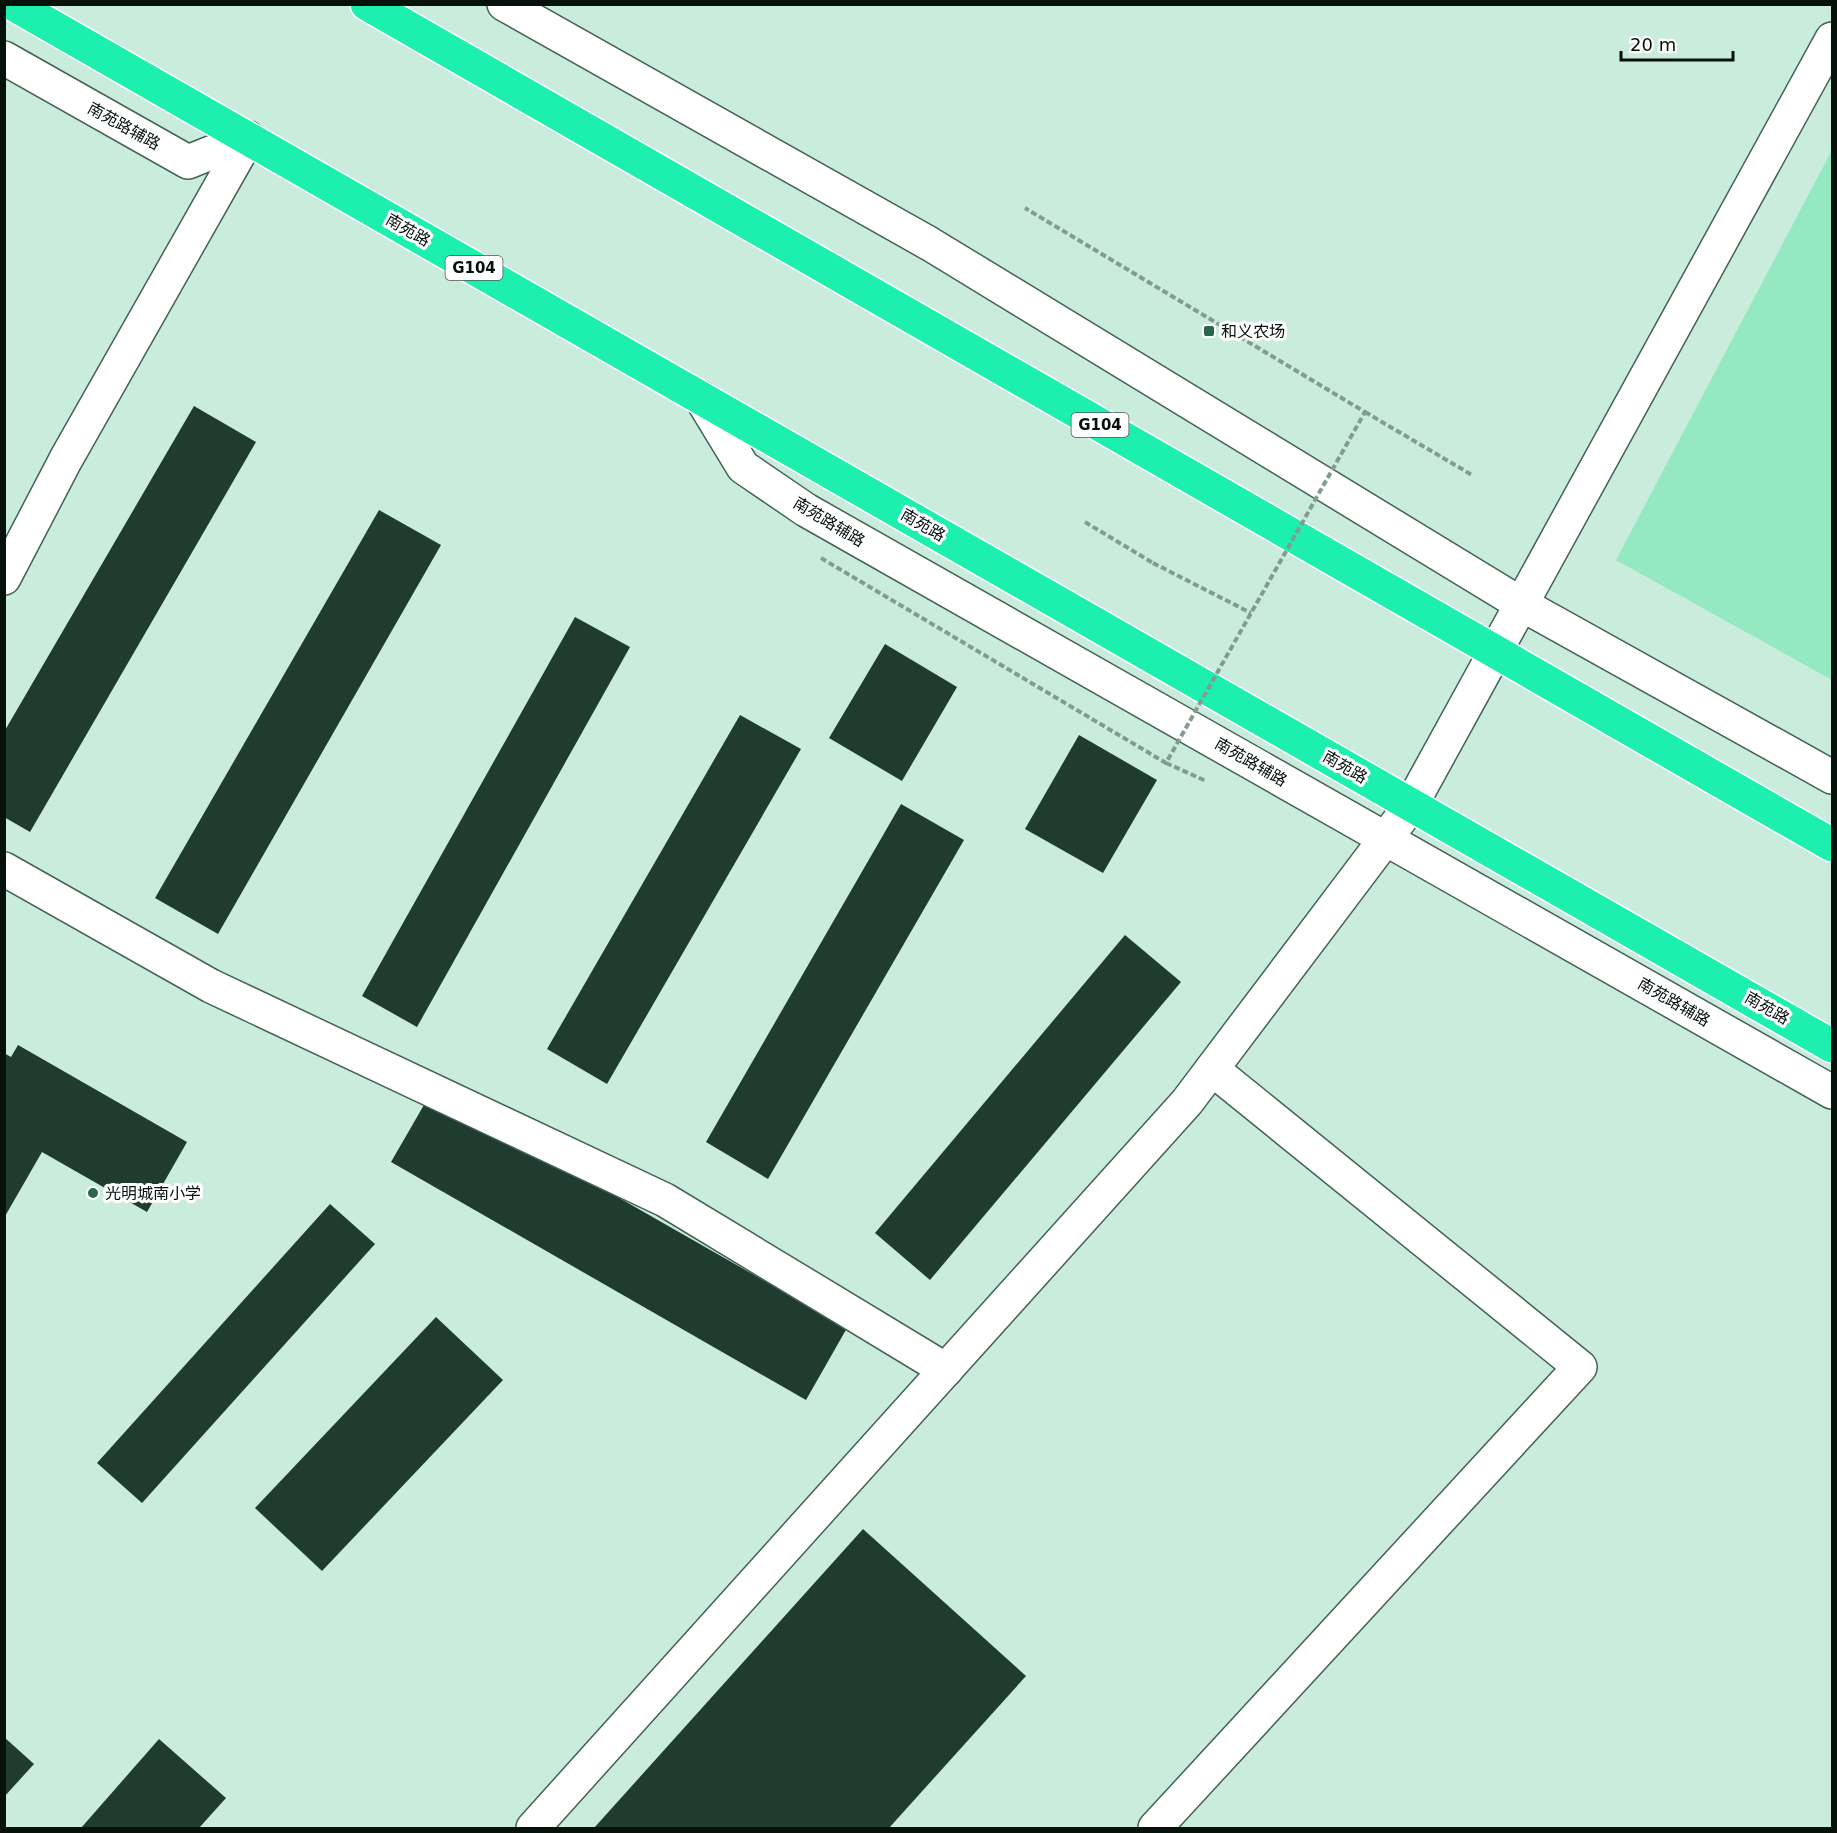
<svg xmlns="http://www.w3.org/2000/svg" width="1837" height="1833" font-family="'DejaVu Sans','Noto Sans SC',sans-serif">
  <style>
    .green { fill: #94e9c3 }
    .building { fill: #203c30 }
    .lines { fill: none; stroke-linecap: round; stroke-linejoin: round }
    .minor-casing { stroke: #446254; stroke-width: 36 }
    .highway-casing { stroke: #fff; stroke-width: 36 }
    .path { stroke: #839c90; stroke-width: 4; stroke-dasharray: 6 3; stroke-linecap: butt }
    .minor { stroke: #fff; stroke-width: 33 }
    .highway { stroke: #1defaf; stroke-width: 33 }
    .path-bridge { stroke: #839c90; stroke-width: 4; stroke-dasharray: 6 3; stroke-linecap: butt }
    .poi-dot { fill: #2b654e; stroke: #fff; stroke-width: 2 }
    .labels { text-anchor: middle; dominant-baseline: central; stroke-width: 6; stroke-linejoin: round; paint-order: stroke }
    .shield { fill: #fff; stroke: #515855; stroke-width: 1.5 }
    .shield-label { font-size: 15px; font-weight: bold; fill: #06110c }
    .street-label { font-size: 16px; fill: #06110c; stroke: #fff }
    .poi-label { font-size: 16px; fill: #06110c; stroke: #fff; text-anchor: start }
  </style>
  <rect width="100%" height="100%" fill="#caecdc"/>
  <path class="green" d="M1832,150V680L1616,560Z"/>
  <g class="building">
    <path d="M194,406L256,442L30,832L4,817V732Z"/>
    <path d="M379,510L441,545L218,934L155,898Z"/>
    <path d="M575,617L630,647L417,1027L362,996Z"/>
    <path d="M885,644L957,687L902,781L829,738Z"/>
    <path d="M740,715L801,749L607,1084L547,1049Z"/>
    <path d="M1079,735L1157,780L1103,873L1025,829Z"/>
    <path d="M901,804L964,840L768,1179L706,1142Z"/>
    <path d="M1125,935L1181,982L930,1280L875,1233Z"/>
    <path d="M18,1045L187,1142L147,1212L42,1152L4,1218V1053L11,1057Z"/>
    <path d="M432,1091L847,1328L806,1400L391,1162Z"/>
    <path d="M330,1204L375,1244L142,1503L97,1463Z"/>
    <path d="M436,1317L503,1380L322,1571L255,1508Z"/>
    <path d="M863,1529L1026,1676L889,1828H594Z"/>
    <path d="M4,1737L34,1764L4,1797Z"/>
    <path d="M159,1739L226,1798L199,1828H81Z"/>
  </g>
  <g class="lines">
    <g class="minor-casing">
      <g id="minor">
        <path d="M504,4L930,244L1521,604L1832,777"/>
        <path d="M4,58L188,162L248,138"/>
        <path d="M701,398L743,467L806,510L1832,1092"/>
        <path d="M4,578L66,459L248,138"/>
        <path d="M4,869L211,986L665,1200L946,1370"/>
        <path d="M533,1828L1187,1102L1411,805L1832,39"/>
        <path d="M1155,1828L1580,1367L1212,1069"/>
      </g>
    </g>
    <g class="highway-casing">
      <g id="highway">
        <path d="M13,4L1832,1046"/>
        <path d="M367,4L1832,845"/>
      </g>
    </g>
    <g class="path">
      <path d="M1365,412L1472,475"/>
      <path d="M1085,522L1153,563"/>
      <path d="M1166,763L1206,781"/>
    </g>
    <use href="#minor" class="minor"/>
    <use href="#highway" class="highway"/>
    <g class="path-bridge">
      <path d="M821,558L1166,763L1365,412L1025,208"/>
      <path d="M1153,563L1251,613"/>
    </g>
  </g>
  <g class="poi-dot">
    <rect x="1203" y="325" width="12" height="12" rx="3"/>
    <circle cx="93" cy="1193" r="6"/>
  </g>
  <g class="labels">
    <g class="shield">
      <rect x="445.5" y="256" width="57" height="24" rx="4.5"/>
      <rect x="1071.5" y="413" width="57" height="24" rx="4.5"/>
    </g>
    <g class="shield-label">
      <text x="474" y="268">G104</text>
      <text x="1100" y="425">G104</text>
    </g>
    <g class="street-label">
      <text transform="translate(124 126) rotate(29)">南苑路辅路</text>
      <text transform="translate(408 230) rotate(30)">南苑路</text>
      <text transform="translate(829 522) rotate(31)">南苑路辅路</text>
      <text transform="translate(923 525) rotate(30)">南苑路</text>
      <text transform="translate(1251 762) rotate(30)">南苑路辅路</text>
      <text transform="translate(1345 767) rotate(30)">南苑路</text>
      <text transform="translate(1674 1002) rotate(30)">南苑路辅路</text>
      <text transform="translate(1767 1008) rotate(30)">南苑路</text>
    </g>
    <g class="poi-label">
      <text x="1221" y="331">和义农场</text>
      <text x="105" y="1193">光明城南小学</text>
    </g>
  </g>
  <rect width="1837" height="1833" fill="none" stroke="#06110c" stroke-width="12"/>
  <path d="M1621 51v9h112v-9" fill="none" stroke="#06110c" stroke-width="3"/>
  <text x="1630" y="51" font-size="18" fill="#06110c" stroke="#ffffff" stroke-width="4.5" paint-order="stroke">20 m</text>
</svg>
